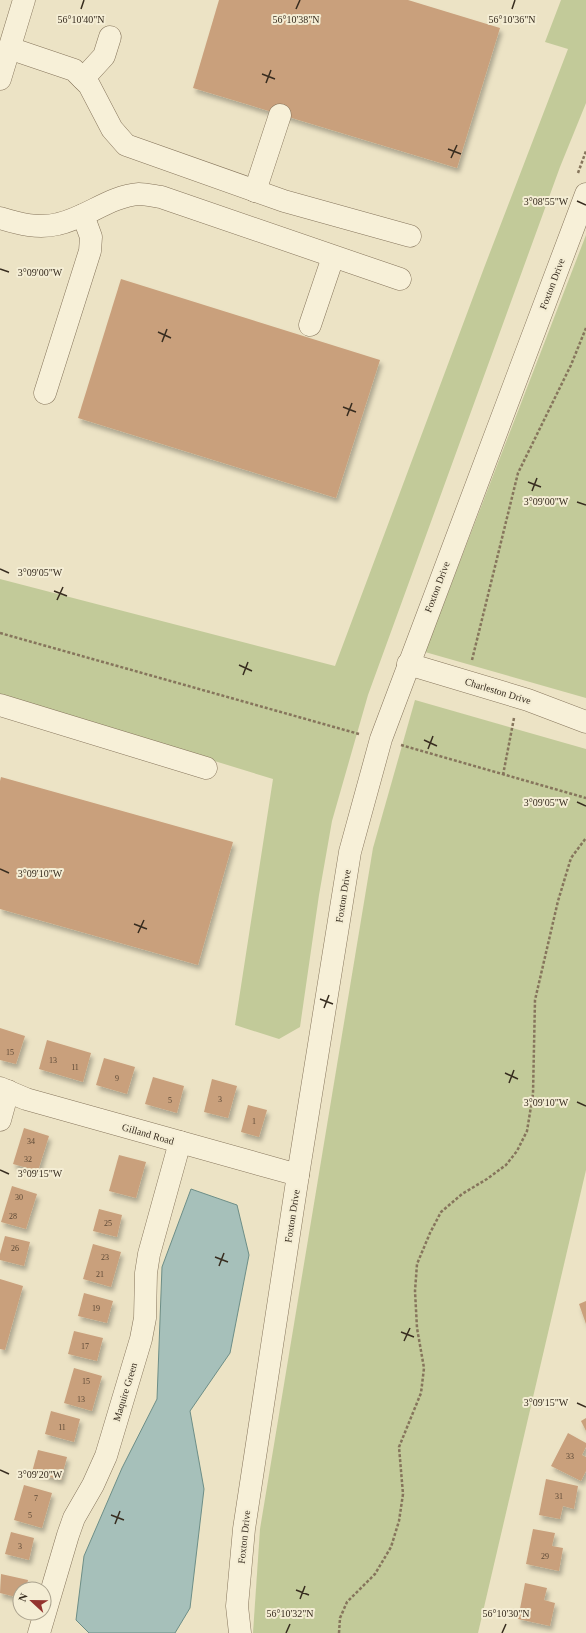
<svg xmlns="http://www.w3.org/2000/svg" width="586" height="1633" font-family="'Times New Roman',serif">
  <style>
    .green { fill: #c2ca99 }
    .water { fill: #a6c0ba; stroke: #6d8e87 }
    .building { fill: #c9a07c; filter: url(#shadow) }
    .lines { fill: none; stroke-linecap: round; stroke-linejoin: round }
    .minor-casing { stroke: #86755c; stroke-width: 23 }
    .path { stroke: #86755c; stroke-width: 2.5; stroke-dasharray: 3 2; stroke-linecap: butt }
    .minor { stroke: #f7f0d8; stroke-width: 22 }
    .ticks { fill: none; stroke: #372c1f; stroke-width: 1.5 }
    .labels { text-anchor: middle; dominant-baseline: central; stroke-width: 4; stroke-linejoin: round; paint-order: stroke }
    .number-label { font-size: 8px; fill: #5c4936 }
    .street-label { font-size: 10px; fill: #372c1f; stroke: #f4edd4 }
    .ticks-label { font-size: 10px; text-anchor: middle; fill: #372c1f; stroke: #f4edd4; stroke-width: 4; stroke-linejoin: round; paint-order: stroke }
  </style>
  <defs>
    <filter id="shadow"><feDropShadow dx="2.5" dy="4.5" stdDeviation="2" flood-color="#0004"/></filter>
  </defs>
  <rect width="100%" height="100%" fill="#ece3c5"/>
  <g class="green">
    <path d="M561,0H586V103L560,167L368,695L332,821L319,895L300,1027L279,1039L235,1025L273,779L0,695V579L335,666L484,268L568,49L545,42Z"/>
    <path d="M586,235V698L425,652Z"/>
    <path d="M415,700L586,749V1170L478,1633H253L260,1529L373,848Z"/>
  </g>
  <path class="water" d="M191,1189L237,1205L249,1255L230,1353L190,1411L204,1489L190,1608L175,1633H89L76,1620L84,1556L122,1468L157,1399L162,1267Z"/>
  <g class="building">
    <path d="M219,0H408L500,28L457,168L193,88Z"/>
    <path d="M121,279L380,360L336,498L78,418Z"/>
    <path d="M1,777L233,842L198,965L0,909V781Z"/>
    <path d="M0,1028L25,1036L16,1064L0,1060Z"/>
    <path d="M47,1040L91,1053L83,1082L39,1069Z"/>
    <path d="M104,1058L135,1067L127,1094L96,1085Z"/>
    <path d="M153,1077L184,1086L177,1113L145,1104Z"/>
    <path d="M212,1079L237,1086L228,1118L204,1112Z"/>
    <path d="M248,1105L267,1110L259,1137L241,1132Z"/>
    <path d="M24,1128L49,1136L38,1171L13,1164Z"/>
    <path d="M119,1155L146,1162L136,1198L109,1191Z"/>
    <path d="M12,1186L37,1194L26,1229L1,1222Z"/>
    <path d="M99,1209L122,1215L117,1237L93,1231Z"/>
    <path d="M5,1236L30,1242L24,1266L0,1260V1254Z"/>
    <path d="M93,1244L121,1252L111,1287L83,1279Z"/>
    <path d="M0,1279L23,1286L5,1350L0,1349Z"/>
    <path d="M84,1293L113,1301L107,1323L78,1316Z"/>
    <path d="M586,1301V1324L579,1304Z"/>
    <path d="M74,1331L103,1338L97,1361L68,1354Z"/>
    <path d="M74,1368L102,1376L92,1411L64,1403Z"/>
    <path d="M51,1411L80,1419L74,1442L45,1434Z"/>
    <path d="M586,1418V1431L581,1421Z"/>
    <path d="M568,1433L586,1443V1447L582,1455L586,1457V1471L581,1481L551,1466Z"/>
    <path d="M38,1450L67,1457L61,1480L32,1472Z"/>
    <path d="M546,1479L578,1486L574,1509L563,1506L560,1519L539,1515Z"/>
    <path d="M24,1485L52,1493L42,1528L14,1520Z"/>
    <path d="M533,1529L555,1533L552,1546L563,1548L559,1571L526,1564Z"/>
    <path d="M11,1532L34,1538L29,1560L5,1554Z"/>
    <path d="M1,1574L28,1580L26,1589H20V1598L0,1593Z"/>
    <path d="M525,1583L547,1588L544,1600L555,1603L550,1626L518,1619Z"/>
  </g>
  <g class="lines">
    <g class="minor-casing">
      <g id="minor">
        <path d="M9,48L74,70L89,85L112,129L126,145L284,201L410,236"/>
        <path d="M0,79L24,0"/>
        <path d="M83,79L104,56L110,37"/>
        <path d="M255,191L280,115"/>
        <path d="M0,218C19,224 39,229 58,224C86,218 110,196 139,194C146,194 154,196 161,197L400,279"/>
        <path d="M310,325L333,257"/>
        <path d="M45,393L90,251L91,237L83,215"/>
        <path d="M408,664L528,700L586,722"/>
        <path d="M0,705L206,768"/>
        <path d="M0,1088L26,1099L298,1175"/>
        <path d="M0,1120L8,1091"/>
        <path d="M39,1633L68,1535L74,1518L93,1485L106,1456L141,1339L145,1318L146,1273L149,1254L180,1142"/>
        <path d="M240,1633L237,1606L244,1529L298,1175L350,852L381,739L586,194"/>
      </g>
    </g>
    <g class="path">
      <path d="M578,173L586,151"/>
      <path d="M0,633L359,734"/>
      <path d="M472,660L518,473L571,365L586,328"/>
      <path d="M401,745L586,798"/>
      <path d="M503,775L514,718"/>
      <path d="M339,1633L340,1618L347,1602L375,1574L391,1547L399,1521L403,1494L399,1447L421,1393L424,1368L417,1328L415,1291L417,1264L430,1233L441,1212L462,1194L487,1179L506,1165L517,1151L527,1131L533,1094L535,1000L558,901L571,858L586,838"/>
    </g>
    <use href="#minor" class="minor"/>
  </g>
  <path class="ticks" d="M81,9L84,0M296,9L300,0M512,9L515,0M262,74L275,79M266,83L271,70M448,149L461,154M451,158L457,145M577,201L586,205M0,269L9,272M158,332L171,338M162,342L167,329M343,407L356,412M347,416L352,403M528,482L541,487M532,491L537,478M577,502L586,505M0,569L9,573M54,591L67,596M57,600L63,587M239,665L252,671M243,675L248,662M424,740L437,746M428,749L433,736M577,802L586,806M0,869L9,873M134,924L147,929M138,933L144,920M320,999L333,1004M324,1008L329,995M505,1073L518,1079M509,1083L514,1070M577,1102L586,1106M0,1170L9,1174M215,1257L228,1262M219,1266L224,1253M401,1332L414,1337M404,1341L410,1328M577,1403L586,1407M0,1470L9,1474M111,1515L124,1520M115,1524L120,1511M296,1590L309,1595M300,1599L305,1586M286,1633L290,1624M502,1633L506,1624"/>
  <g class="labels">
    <g class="number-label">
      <text x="10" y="1052">15</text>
      <text x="53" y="1060">13</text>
      <text x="75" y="1067">11</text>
      <text x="117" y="1078">9</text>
      <text x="220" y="1099">3</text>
      <text x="170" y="1100">5</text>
      <text x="254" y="1121">1</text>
      <text x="31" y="1141">34</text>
      <text x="28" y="1159">32</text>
      <text x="19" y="1197">30</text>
      <text x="13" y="1216">28</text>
      <text x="108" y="1223">25</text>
      <text x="15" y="1248">26</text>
      <text x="105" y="1257">23</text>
      <text x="100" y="1274">21</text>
      <text x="96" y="1308">19</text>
      <text x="85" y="1346">17</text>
      <text x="86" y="1381">15</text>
      <text x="81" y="1399">13</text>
      <text x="62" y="1427">11</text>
      <text x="570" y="1456">33</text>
      <text x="559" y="1496">31</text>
      <text x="36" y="1498">7</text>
      <text x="30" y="1515">5</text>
      <text x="20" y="1546">3</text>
      <text x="545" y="1556">29</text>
    </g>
    <g class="street-label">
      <text transform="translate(552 284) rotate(-69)">Foxton Drive</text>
      <text transform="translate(437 587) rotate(-69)">Foxton Drive</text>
      <text transform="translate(498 691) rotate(17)">Charleston Drive</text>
      <text transform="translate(343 896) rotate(-81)">Foxton Drive</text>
      <text transform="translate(148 1134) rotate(16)">Gilland Road</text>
      <text transform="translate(292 1216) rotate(-81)">Foxton Drive</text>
      <text transform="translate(125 1392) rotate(-73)">Maquire Green</text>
      <text transform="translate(244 1537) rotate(-84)">Foxton Drive</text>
    </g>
  </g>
  <g class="ticks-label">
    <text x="81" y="23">56°10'40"N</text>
    <text x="296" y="23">56°10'38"N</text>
    <text x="512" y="23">56°10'36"N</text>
    <text x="546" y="205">3°08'55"W</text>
    <text x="40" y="276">3°09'00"W</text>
    <text x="546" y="505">3°09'00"W</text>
    <text x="40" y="576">3°09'05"W</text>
    <text x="546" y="806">3°09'05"W</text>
    <text x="40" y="877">3°09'10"W</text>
    <text x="546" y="1106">3°09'10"W</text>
    <text x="40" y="1177">3°09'15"W</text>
    <text x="546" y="1406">3°09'15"W</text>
    <text x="40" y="1478">3°09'20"W</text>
    <text x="290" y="1617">56°10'32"N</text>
    <text x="506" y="1617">56°10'30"N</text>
  </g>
  <g transform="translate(32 1601) rotate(292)"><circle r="19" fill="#f4edd4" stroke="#a8a08c"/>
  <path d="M0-3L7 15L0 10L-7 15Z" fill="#93332e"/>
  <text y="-6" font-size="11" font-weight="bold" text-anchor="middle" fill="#372c1f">N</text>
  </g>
</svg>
